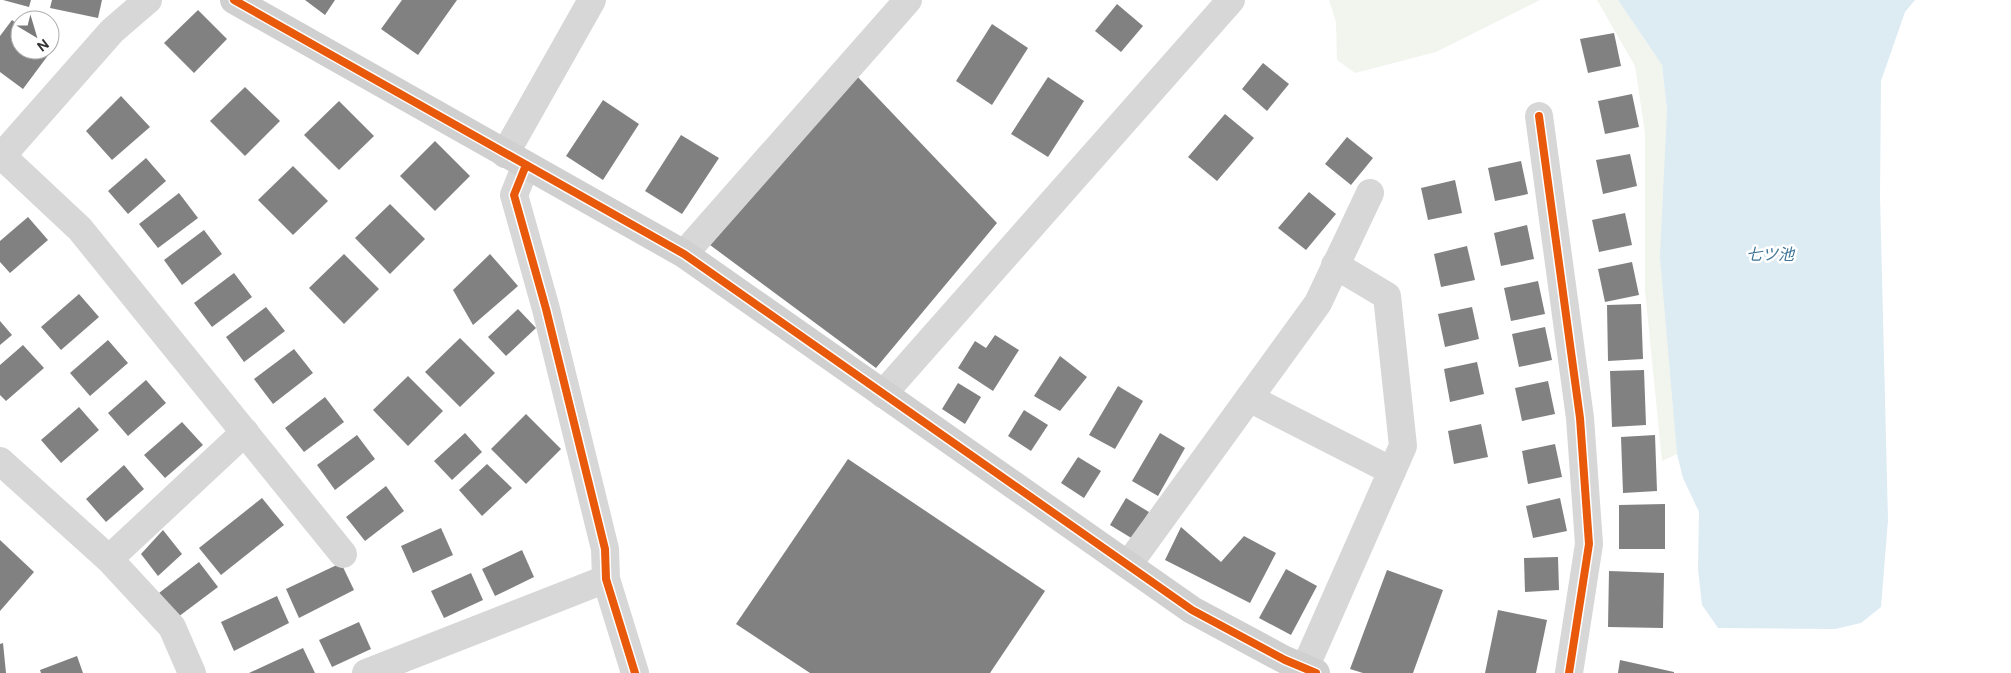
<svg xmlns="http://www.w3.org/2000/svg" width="2011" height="673" font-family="'DM Sans','Noto Sans JP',sans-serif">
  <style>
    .green { fill: #f1f5ed }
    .water { fill: #ddebf3 }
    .building { fill: #818181 }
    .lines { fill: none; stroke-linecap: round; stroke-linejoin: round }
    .street { stroke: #d7d7d7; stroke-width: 28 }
    .secondary { stroke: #d0d0d0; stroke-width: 28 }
    .cycleway-casing { stroke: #fff; stroke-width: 11 }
    .cycleway { stroke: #e8590c; stroke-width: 8 }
    .labels { text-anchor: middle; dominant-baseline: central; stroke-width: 5; stroke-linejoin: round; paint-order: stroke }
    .water-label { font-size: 16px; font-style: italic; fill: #3f7597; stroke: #fff }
  </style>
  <rect width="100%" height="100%" fill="#fff"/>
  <g class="green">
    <path d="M1329,0H1540L1436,52L1355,73L1337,60L1336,22Z"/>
    <path d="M1597,0H1618L1662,65L1667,110L1671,374L1677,454L1662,461L1645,290V133L1635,66Z"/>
  </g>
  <path class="water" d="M1618,0H1915L1905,12L1881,81L1880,196L1888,520L1881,607L1861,623L1835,629L1718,628L1702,605L1698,569L1699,512L1683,478L1677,454L1660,257L1667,110L1662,65Z"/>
  <g class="building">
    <path d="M3,0H31L29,7Z"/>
    <path d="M52,0H102L98,18L50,8Z"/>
    <path d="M305,0H335L325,15Z"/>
    <path d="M402,0H457L418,55L381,29Z"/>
    <path d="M1117,4L1143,26L1121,52L1095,31Z"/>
    <path d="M198,10L227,39L194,73L164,43Z"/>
    <path d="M12,20L20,26V50H52L23,89L0,72V36Z"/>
    <path d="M992,24L1028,48L992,105L956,81Z"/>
    <path d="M1614,33L1621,66L1588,73L1580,39Z"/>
    <path d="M1263,63L1289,84L1267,111L1242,89Z"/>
    <path d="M855,74L997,223L876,368L710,245Z"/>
    <path d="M1048,77L1084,101L1048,157L1011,134Z"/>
    <path d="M245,87L280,121L245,156L210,121Z"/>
    <path d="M1632,94L1639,127L1605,134L1598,101Z"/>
    <path d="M121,96L150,127L112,160L86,131Z"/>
    <path d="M603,100L639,124L603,180L566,156Z"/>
    <path d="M339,101L374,136L339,170L304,135Z"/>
    <path d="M1225,114L1254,138L1217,181L1188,157Z"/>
    <path d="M681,135L719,158L682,214L645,191Z"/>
    <path d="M1347,137L1373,158L1351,185L1325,164Z"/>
    <path d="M435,141L470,176L435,211L400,176Z"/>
    <path d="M1630,154L1637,186L1603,194L1596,160Z"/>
    <path d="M146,158L166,181L128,214L108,191Z"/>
    <path d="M1521,161L1528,194L1495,201L1488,168Z"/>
    <path d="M293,166L328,201L293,235L258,200Z"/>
    <path d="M1455,180L1462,213L1428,220L1421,188Z"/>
    <path d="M1309,192L1336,214L1306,250L1278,228Z"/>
    <path d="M179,193L198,218L158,248L139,224Z"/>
    <path d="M390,204L425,239L390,274L355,238Z"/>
    <path d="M1625,213L1632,245L1599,252L1592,220Z"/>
    <path d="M28,217L48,240L10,273L0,262V241Z"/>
    <path d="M1527,225L1534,259L1501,266L1494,233Z"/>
    <path d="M204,230L222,254L182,285L164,260Z"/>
    <path d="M1467,246L1475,280L1441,287L1434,254Z"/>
    <path d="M344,254L379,289L344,324L309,288Z"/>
    <path d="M490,254L518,286L473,325L453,290Z"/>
    <path d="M1632,262L1639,295L1605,302L1598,269Z"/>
    <path d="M234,273L252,297L212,327L194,303Z"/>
    <path d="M1538,281L1545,314L1511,321L1504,288Z"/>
    <path d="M79,294L99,317L61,350L41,327Z"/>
    <path d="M1641,304L1643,359L1608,361L1607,305Z"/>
    <path d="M266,307L285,331L244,362L226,337Z"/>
    <path d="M1472,307L1479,339L1445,347L1438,314Z"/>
    <path d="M518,309L536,328L506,356L488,337Z"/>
    <path d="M0,321L12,335L0,345Z"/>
    <path d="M1545,327L1552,360L1519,367L1512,334Z"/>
    <path d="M995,335L1019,350L993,391L958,368L975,341L986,348Z"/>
    <path d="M460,338L495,373L460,407L425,372Z"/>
    <path d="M108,340L128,363L90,396L70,373Z"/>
    <path d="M23,345L44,368L6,401L0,395V365Z"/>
    <path d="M294,349L313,373L273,404L254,379Z"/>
    <path d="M1060,356L1087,377L1060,411L1034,396Z"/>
    <path d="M1477,362L1484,394L1450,402L1444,369Z"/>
    <path d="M1644,370L1646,425L1612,427L1610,371Z"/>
    <path d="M408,376L443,411L408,446L373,410Z"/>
    <path d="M146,380L166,403L128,436L108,413Z"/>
    <path d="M1548,381L1555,414L1522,421L1515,388Z"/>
    <path d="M958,383L981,397L965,424L942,409Z"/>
    <path d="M1118,386L1143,401L1115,449L1089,435Z"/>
    <path d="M325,397L344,422L304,452L285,428Z"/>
    <path d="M79,407L99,430L61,463L41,440Z"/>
    <path d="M1024,410L1048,425L1031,451L1008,436Z"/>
    <path d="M526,414L561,449L526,484L491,449Z"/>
    <path d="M182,422L203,445L165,478L144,455Z"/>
    <path d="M1481,424L1488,457L1454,464L1448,431Z"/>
    <path d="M465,433L482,452L452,480L434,461Z"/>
    <path d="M1160,433L1185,448L1158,496L1132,481Z"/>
    <path d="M357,435L375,459L335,490L317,465Z"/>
    <path d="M1655,435L1657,491L1623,493L1621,437Z"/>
    <path d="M1555,444L1562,477L1528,484L1522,451Z"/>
    <path d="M1078,457L1101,471L1084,498L1061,483Z"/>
    <path d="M848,459L1045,591L990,673H810L736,624Z"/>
    <path d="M487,464L512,488L482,516L459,490Z"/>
    <path d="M124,465L144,489L106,522L86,499Z"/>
    <path d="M386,486L404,511L365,541L346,517Z"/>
    <path d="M262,498L284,525L221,575L199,548Z"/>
    <path d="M1126,498L1149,512L1133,539L1110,525Z"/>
    <path d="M1560,498L1567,531L1533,538L1526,506Z"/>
    <path d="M1665,504V549H1619V505Z"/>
    <path d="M1181,527L1221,562L1244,536L1276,553L1250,603L1165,560Z"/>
    <path d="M441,528L453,555L413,573L401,546Z"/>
    <path d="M163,530L182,554L158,576L141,554Z"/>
    <path d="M0,540L34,572L0,611Z"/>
    <path d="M522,550L534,577L495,596L482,569Z"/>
    <path d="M1558,557L1559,590L1525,592L1524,558Z"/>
    <path d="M199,562L218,587L178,617L159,593Z"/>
    <path d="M341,563L354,590L299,618L286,589Z"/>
    <path d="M1286,569L1317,586L1291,635L1259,618Z"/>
    <path d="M1387,570L1443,590L1413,673H1363L1350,669Z"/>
    <path d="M1609,571L1664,573L1663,628L1608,627Z"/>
    <path d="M471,573L483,600L444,618L431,591Z"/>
    <path d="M277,596L289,623L234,651L221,622Z"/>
    <path d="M1498,610L1547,620L1536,673H1485Z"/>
    <path d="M359,622L371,649L332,667L319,640Z"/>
    <path d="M3,643L6,673H0V644Z"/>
    <path d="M303,648L315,673H249Z"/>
    <path d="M77,656L83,673H41L40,670Z"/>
    <path d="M1620,660L1674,672V673H1618Z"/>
  </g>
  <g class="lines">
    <g class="street">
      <path d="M1539,116L1580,418L1589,544L1569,673"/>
      <path d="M505,154L592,0"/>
      <path d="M2,156L80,229L343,554"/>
      <path d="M0,158L112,31L148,0"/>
      <path d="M526,165L514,195L546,309L605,549L606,579L635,673"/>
      <path d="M684,254L908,0"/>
      <path d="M883,394L1231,0"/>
      <path d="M1249,398L1392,471"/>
      <path d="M0,461L109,559L172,627L192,673"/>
      <path d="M109,559L245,432"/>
      <path d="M1128,565L1318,303L1370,193"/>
      <path d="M1305,668L1403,446L1387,296L1335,265"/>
      <path d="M366,673L606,579"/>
    </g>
    <path class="secondary" d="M234,0L684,254L1192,610L1285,660L1316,673"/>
    <g class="cycleway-casing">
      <g id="cycleway">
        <path d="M234,0L684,254L1192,610L1285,660L1316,673"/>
        <path d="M1539,116L1580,418L1589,544L1569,673"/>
        <path d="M526,165L514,195L546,309L605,549L606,579L635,673"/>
      </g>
    </g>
    <use href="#cycleway" class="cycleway"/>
  </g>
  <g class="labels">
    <g class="water-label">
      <text x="1770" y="254">七ツ池</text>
    </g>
  </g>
  <g transform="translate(35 35) rotate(142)"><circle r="24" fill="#ffffff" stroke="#adadad"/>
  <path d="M0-4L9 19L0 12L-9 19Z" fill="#7a7a7a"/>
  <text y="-8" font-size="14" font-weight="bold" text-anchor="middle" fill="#333333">N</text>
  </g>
</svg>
